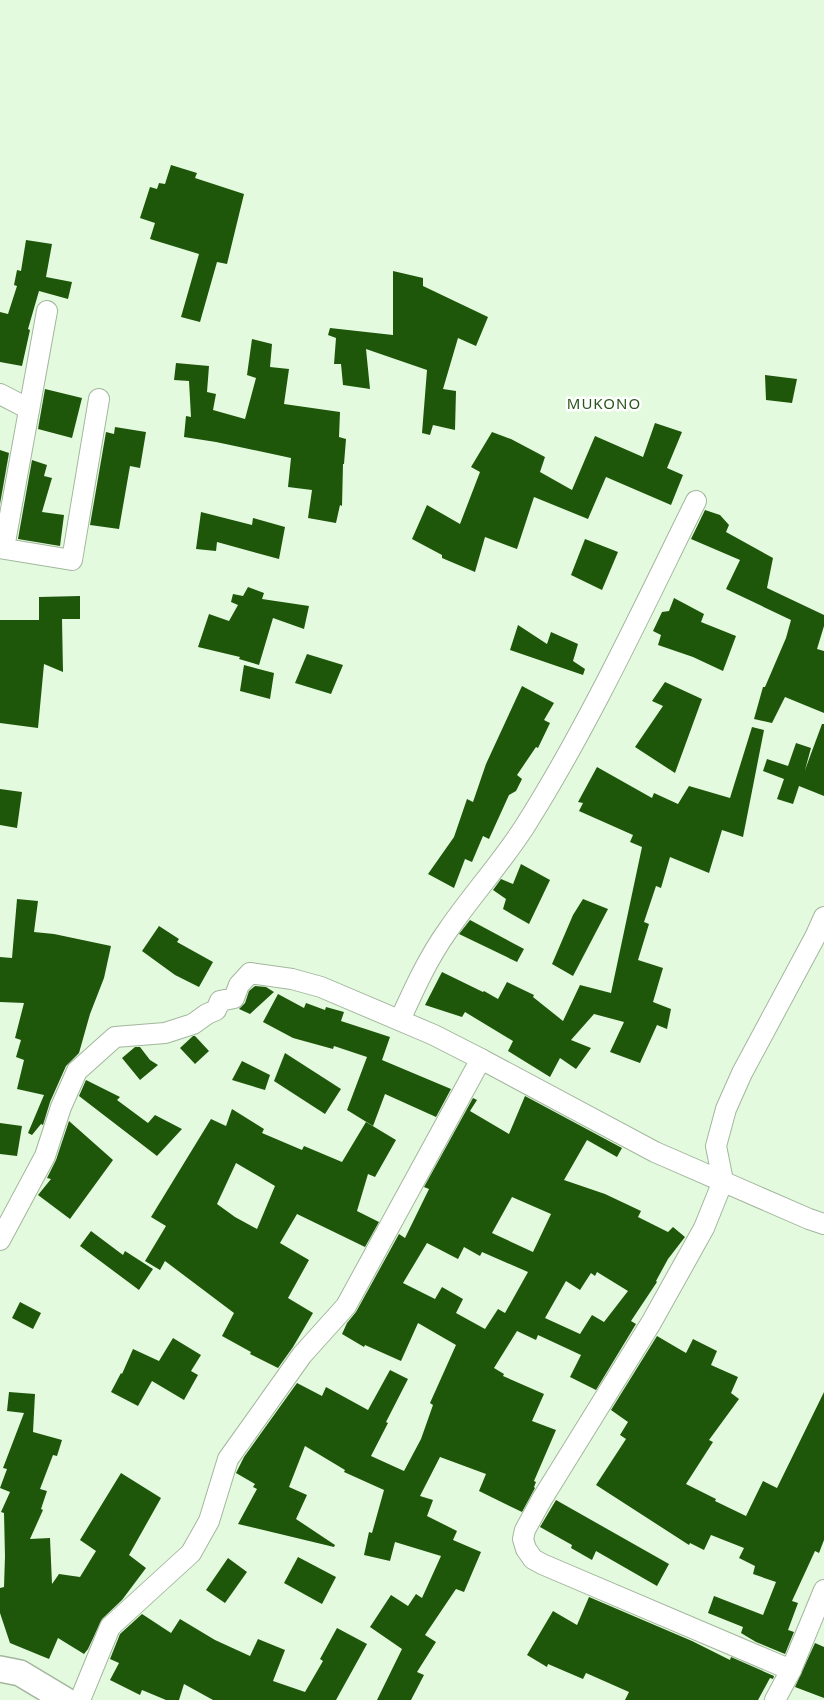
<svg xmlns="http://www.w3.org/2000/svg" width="824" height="1700" font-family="'Noto Sans',sans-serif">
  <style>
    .building { fill: #1e570a; fill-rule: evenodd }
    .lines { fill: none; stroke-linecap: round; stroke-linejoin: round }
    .minor-casing { stroke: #a2b69d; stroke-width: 22 }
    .tertiary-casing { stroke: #a2b69d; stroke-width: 28 }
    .minor { stroke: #fff; stroke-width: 20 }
    .tertiary { stroke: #fff; stroke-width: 25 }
    .labels { text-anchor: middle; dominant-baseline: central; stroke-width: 5; stroke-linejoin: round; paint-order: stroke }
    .quarter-label { font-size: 15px; letter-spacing: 1px; fill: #29551c; stroke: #fff }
  </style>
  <rect width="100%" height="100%" fill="#e4fadf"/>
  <g class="building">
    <path d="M171,165L197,173L195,178L244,194L227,264L217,262L200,322L181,317L199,254L150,239L155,223L140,218L150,187L157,189L159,183L165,184Z"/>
    <path d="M26,240L52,244L46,277L72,282L68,299L39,291L28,329L30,330L22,366L0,362V312L8,314L17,286L14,285L17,270L21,271Z"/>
    <path d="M393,271L423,278V286L488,317L476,346L458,338L443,389L456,391L455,430L433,425L430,435L422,433L427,370L366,349L370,389L343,385L341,364H334L336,338L328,335L330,328L393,335Z"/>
    <path d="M252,339L272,344L270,367L289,369L284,404L340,412L339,437L346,439L344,464H343L342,506L340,505L336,523L308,518L312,490L288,487L291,458L216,442L184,437L186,416L191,417L189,381L174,380L176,363L209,366L207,392L216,394L213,410L245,419L256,378L247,375Z"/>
    <path d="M765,375L797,379L792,403L766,400Z"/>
    <path d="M45,389L82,398L72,438L38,429Z"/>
    <path d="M655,423L682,432L667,468L683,475L671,505L606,477L588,519L534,497L517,549L485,537L475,572L442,558V555L412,539L427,505L460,524L480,472L471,467L492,432L511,439L545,457L540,472L572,490L595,436L643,457Z"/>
    <path d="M115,427L146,432L140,468L130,466L119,529L90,525L106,432L114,434Z"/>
    <path d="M0,450L9,453L0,504Z"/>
    <path d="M32,460L47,465L44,476L52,478L42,512L64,515L60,546L18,539Z"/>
    <path d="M705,510L720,515L729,525L726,532L773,558L767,588L824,615V626L817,649L824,651V713L785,697L772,723L754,719L763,687H765L786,638L791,620L726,589L740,560L691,539Z"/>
    <path d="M201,512L252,525L253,518L285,527L279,559L217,542L216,551L196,549Z"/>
    <path d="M585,539L618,552L602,590L571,575Z"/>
    <path d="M248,587L264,593L262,599L309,606L304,629L273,618L259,665L239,659L240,657L198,647L209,614L229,621L238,605L231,602L233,594L243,596Z"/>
    <path d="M80,596V619H62L63,672L44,664L38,728L0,723V620H39V597Z"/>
    <path d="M674,598L704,614L701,622L736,636L723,671L693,657L658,645L661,635L653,631L662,612L669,611Z"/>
    <path d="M518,625L547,644L551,632L578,644L573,661L585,669L583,675L510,650Z"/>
    <path d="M307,654L343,665L331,694L295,683Z"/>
    <path d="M244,665L274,673L270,699L240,691Z"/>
    <path d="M665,682L702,699L675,773L635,747L663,706L652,701Z"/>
    <path d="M522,686L554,703L544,720L550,723L538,748L536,747L517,775L522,779L516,791L509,795L489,839L483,836L472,862L465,859L454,888L428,874L454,837L467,799L473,802L486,764Z"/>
    <path d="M822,724H824V796L799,786L793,804L777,799L784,779L763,771L767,759L788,766L796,743L811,748L805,770Z"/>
    <path d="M752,727L764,730L743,837L722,830L709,873L670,857L661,888L656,886L644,922L649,924L638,960L663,968L653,1002L671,1009L667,1029L657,1025L640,1063L610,1052L624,1022L594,1014L571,1040L591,1048L576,1069L560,1058L550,1077L508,1051L513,1041L465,1012L462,1017L425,1005L442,972L483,992L484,991L498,999L507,982L534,995L533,997L563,1021L580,985L611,993L642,847L630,842L633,835L579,811L583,803L578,802L597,767L652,798L654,793L678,804L689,786L730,798Z"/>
    <path d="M0,789L22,792L17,828L0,825Z"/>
    <path d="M521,864L550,880L529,924L503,909L506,899L493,890L501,879L513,884Z"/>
    <path d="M17,899L38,901L34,932L54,934L111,946L104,978L90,1014L79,1053L66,1066L50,1102L43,1125L41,1124L32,1135L28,1133L44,1095L17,1089L24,1060L16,1057L21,1040L15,1038L24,1003L0,1002V957L12,958Z"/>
    <path d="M583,899L608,909L573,976L552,964L573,915Z"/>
    <path d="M470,920L524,949L517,962L459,934Z"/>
    <path d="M159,926L179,939L177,942L213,962L199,987L175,975L142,951Z"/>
    <path d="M255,986L266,987L274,992L250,1014L239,1009L245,1003L249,991Z"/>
    <path d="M278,994L304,1008L306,1003L325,1010L326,1007L344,1012L341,1021L390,1037L382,1060L451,1089L436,1117L385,1094L373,1126L347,1110L367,1057L334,1046L333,1049L293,1038L263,1022Z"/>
    <path d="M193,1036H195L209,1051L195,1064L180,1048Z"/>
    <path d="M135,1047H140L150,1060L158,1065L140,1080L122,1058Z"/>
    <path d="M285,1053L341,1089L325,1114L274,1081Z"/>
    <path d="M242,1061L270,1075L265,1090L232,1080Z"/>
    <path d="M86,1080L120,1097L117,1100L148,1123L155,1115L182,1129L157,1156L79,1096Z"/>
    <path d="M525,1096L622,1148L617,1157L587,1140L564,1180L605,1194L641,1211L638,1217L668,1232L673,1227L685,1237L668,1259L656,1281L657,1282L631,1321L636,1324L596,1390L570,1377L581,1355L538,1335L536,1340L517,1331L494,1368L504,1374L503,1376L544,1394L532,1421L556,1430L534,1481L536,1482L534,1487L535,1488L522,1512L479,1491L486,1474L440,1457L420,1496L433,1500L427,1516L457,1531L453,1540L481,1552L464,1592L456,1589L425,1635L436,1642L417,1672L424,1675L411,1700H377L402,1649L370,1627L391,1595L408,1606L416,1594L422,1598L441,1556L395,1542L390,1561L364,1555L369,1532L372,1533L384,1490L344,1472L345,1470L305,1446L289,1487L307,1495L296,1519L335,1545L334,1547L238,1524L257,1489L253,1487L255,1484L236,1473L244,1457L297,1383L322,1396L326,1387L368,1410L390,1370L408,1379L386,1422L388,1423L371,1456L404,1471L421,1439L433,1405L430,1403L456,1345L418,1323L401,1361L365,1345L364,1347L342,1334L347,1323L356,1312L399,1234L405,1238L429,1189L424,1187L473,1098L477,1100L470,1111L509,1134ZM512,1197L551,1214L533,1252L492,1233ZM427,1243L458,1259L464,1247L480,1256L482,1252L528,1272L505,1313L498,1309L485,1329L456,1313L463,1299L442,1287L435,1299L403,1283ZM597,1272L628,1291L604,1322L592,1315L580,1334L545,1318L566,1281L580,1290L591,1273L595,1276Z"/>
    <path d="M232,1109L264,1129L262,1133L302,1150L304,1146L342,1162L366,1122L396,1140L375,1177L368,1174L357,1211L379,1222L365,1247L297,1214L280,1243L309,1260L288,1298L313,1313L293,1347L278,1368L250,1354L251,1352L222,1336L234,1313L165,1261L160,1270L145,1261L166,1226L151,1217L211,1119L226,1126ZM236,1163L275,1186L257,1229L235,1217L217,1204Z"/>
    <path d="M69,1121L113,1160L70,1219L38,1195L51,1179L47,1178L56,1160Z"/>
    <path d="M0,1123L22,1126L17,1156L0,1154Z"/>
    <path d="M91,1231L123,1255L125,1251L153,1269L139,1290L80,1246Z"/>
    <path d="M20,1302L41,1313L33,1329L12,1318Z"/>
    <path d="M657,1336L686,1353L693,1339L717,1351L711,1365L738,1377L731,1393L739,1399L709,1440L713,1442L686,1484L716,1499L715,1501L746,1516L763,1481L777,1488L824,1392V1540L819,1553L815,1551L792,1601L798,1603L788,1630L794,1632L785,1654L756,1642L741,1633L743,1627L708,1613L714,1596L763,1615L776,1582L753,1574L755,1566L739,1558L744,1548L711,1535L704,1550L690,1543L689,1545L596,1485L626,1439L620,1435L628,1422L611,1410Z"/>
    <path d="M173,1338L201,1355L191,1371L198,1375L184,1400L152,1381L138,1406L111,1392L121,1373L122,1374L133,1349L159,1361Z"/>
    <path d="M9,1392L35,1394L33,1432L62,1440L57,1456L53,1455L40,1489L47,1491L41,1509L43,1510L30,1539L50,1538L52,1584L59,1574L80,1577L96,1551L80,1540L121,1473L161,1498L129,1555L146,1568L122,1600L102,1619L88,1649L84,1654L58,1638L49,1659L10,1643L0,1613V1588L4,1587L5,1556L4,1513L1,1512L10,1492L0,1488L7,1469L3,1468L24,1413L7,1411Z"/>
    <path d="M556,1500L669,1564L657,1586L596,1551L592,1560L571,1548L572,1545L540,1527Z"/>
    <path d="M298,1557L336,1577L322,1604L284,1583Z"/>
    <path d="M228,1558L247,1572L225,1603L206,1590Z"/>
    <path d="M589,1597L692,1641L730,1660L731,1657L774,1676L773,1679L770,1678L758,1700H625L629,1692L586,1673L583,1679L548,1664L547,1667L527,1655L553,1611L577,1625Z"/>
    <path d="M142,1614L171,1633L180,1619L215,1640L250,1656L258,1639L285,1650L273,1681L305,1692L323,1661L320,1659L337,1628L367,1644L336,1700H213L184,1684L179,1700H166L142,1690L140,1695L110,1680L119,1663L110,1659L120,1634Z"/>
    <path d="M815,1643L824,1647V1698L795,1687Z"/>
  </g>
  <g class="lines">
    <g class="minor-casing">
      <g id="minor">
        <path d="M0,394L29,409"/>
        <path d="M0,548L72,560L99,399"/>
        <path d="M4,548L47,311"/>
        <path d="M400,1020C414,989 428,958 448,930C472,895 502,862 525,826C590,723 642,610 696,501"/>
        <path d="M481,1059L655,1152L809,1219L824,1224"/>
        <path d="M0,1240L45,1156L61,1107L77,1071L115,1037L165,1033L193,1024L207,1014L216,1010L220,1001L234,998L239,985L250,973L292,979L321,987L434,1035L481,1059L346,1306L302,1355L228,1459L209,1521L191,1553L110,1627L80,1700"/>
        <path d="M791,1670L542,1564L533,1559L526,1549L523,1539L525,1530L542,1499L651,1323L704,1228L723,1181L716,1146L726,1109L742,1073L815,937L824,917"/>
        <path d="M775,1700L791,1670L824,1590"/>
      </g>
    </g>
    <g class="tertiary-casing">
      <path id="tertiary" d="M0,1669L20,1673L65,1700"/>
    </g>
    <use href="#minor" class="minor"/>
    <use href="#tertiary" class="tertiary"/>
  </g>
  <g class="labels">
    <g class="quarter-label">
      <text x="604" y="403">MUKONO</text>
    </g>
  </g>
</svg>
